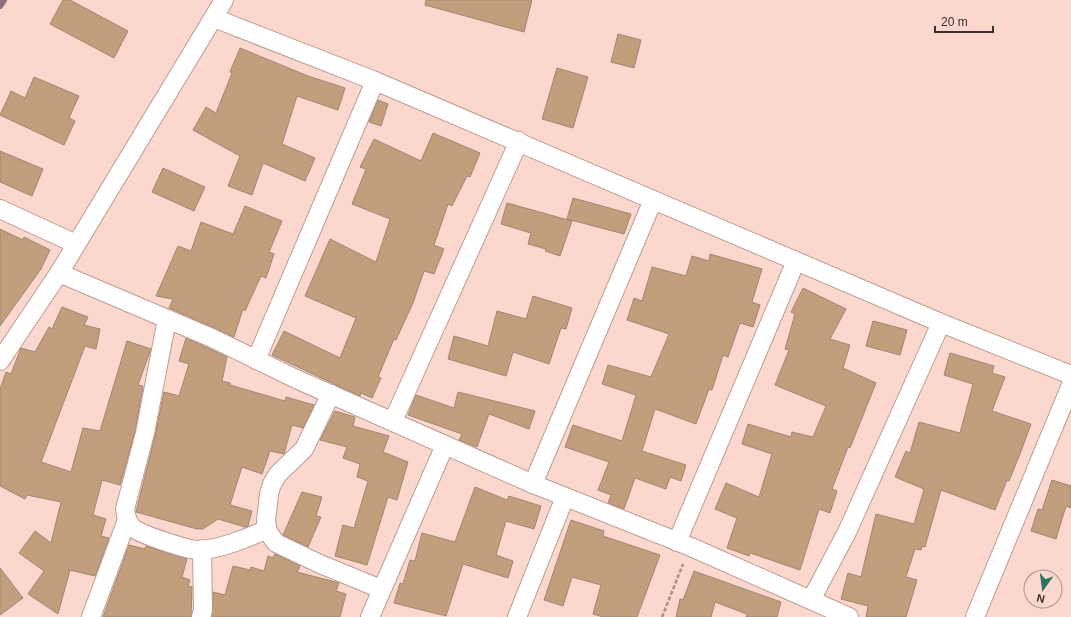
<svg xmlns="http://www.w3.org/2000/svg" width="1071" height="617" font-family="Arial,sans-serif">
  <style>
    .lines { fill: none; stroke-linecap: round; stroke-linejoin: round }
    .stream { stroke: #8e6d7f; stroke-width: 6 }
    .building { fill: #c39e7c; stroke: #9f8772 }
    .street-casing { stroke: #bd9c92; stroke-width: 20 }
    .path { stroke: #ab9089; stroke-width: 2.5; stroke-dasharray: 4 2; stroke-linecap: butt }
    .street { stroke: #fff; stroke-width: 18 }
  </style>
  <rect width="100%" height="100%" fill="#fbd7ce"/>
  <g class="lines">
    <path class="stream" d="M0,6L4,0"/>
  </g>
  <g class="building">
    <path d="M63,0H70L128,31L114,58L50,24Z"/>
    <path d="M426,0H532L524,32L425,5Z"/>
    <path d="M618,34L641,40L634,68L611,62Z"/>
    <path d="M240,48L308,76L345,88L338,110L297,96L282,144L315,158L305,181L263,163L252,195L228,186L240,156L193,130L206,107L216,113L232,73L230,72Z"/>
    <path d="M557,68L588,77L573,128L542,119Z"/>
    <path d="M34,77L79,96L69,118L75,121L64,145L0,115L11,91L25,98Z"/>
    <path d="M378,100L388,104L381,126L369,122Z"/>
    <path d="M433,133L480,153L470,177L467,176L452,206L448,204L434,245L444,249L434,274L424,271L413,303L396,340L394,339L378,377L381,378L372,398L361,393L360,396L272,355L284,331L340,358L356,318L305,296L330,239L376,262L390,219L352,204L366,169L360,167L374,139L421,161Z"/>
    <path d="M0,151L43,169L32,196L0,182Z"/>
    <path d="M163,168L205,187L194,211L152,192Z"/>
    <path d="M573,198L631,214L624,234L567,219Z"/>
    <path d="M507,203L572,221L560,256L545,251L546,249L528,244L531,233L501,224Z"/>
    <path d="M245,206L282,221L269,252L274,254L266,278L261,276L245,311L243,309L234,337L169,308L173,299L156,296L178,246L191,251L201,222L233,234Z"/>
    <path d="M0,229L23,240L24,237L50,250L41,269L0,326Z"/>
    <path d="M710,254L762,269L752,302L760,305L753,327L740,323L728,357L723,355L712,390L709,389L696,424L655,409L642,451L686,465L681,481L670,477L666,489L635,478L624,509L608,503L611,495L598,490L609,462L565,447L573,425L622,441L636,395L602,384L608,365L651,377L669,334L627,320L634,298L642,301L652,267L686,276L692,256L709,261Z"/>
    <path d="M803,288L846,309L830,339L850,345L843,368L876,383L850,448L848,447L832,489L837,491L830,513L819,509L800,570L750,553L749,556L727,548L737,518L715,509L726,483L759,497L772,454L742,444L748,424L791,437L792,432L813,437L826,406L775,385L789,350L785,349L795,314L791,312Z"/>
    <path d="M533,296L572,308L566,329L561,328L549,364L513,352L506,376L448,359L454,336L488,346L497,311L526,319Z"/>
    <path d="M62,307L88,317L84,325L100,329L96,349L85,346L41,462L71,472L83,428L100,431L127,341L151,349L138,385L143,386L135,431L120,485L102,480L93,515L106,519L101,536L109,538L95,576L70,570L58,614L28,594L44,571L19,553L35,531L51,543L61,502L27,495L25,499L0,486V389L6,372L11,374L21,348L35,352L49,327L52,329Z"/>
    <path d="M873,321L907,330L900,355L866,346Z"/>
    <path d="M186,338L227,357L222,381L230,383V385L285,401L286,397L314,405L303,428L292,425L284,454L270,451L262,474L242,467L230,505L252,511L248,526L245,527L218,519L203,529H197L136,512L155,436L164,392L179,396L189,364L179,361Z"/>
    <path d="M950,353L994,366L992,373L1005,377L992,411L1031,424L1020,454L1009,481L1007,480L995,510L941,490L925,547L922,546L921,550L915,549L906,577L917,580L906,617H866L868,606L841,599L848,573L861,577L876,514L914,524L924,489L895,477L906,451L910,453L919,422L960,433L973,384L944,375Z"/>
    <path d="M458,392L535,411L529,429L489,414L477,447L459,440L462,434L408,415L416,395L454,408Z"/>
    <path d="M335,411L355,417L353,426L389,436L383,452L408,462L397,500L388,497L367,565L335,556L343,525L354,528L368,481L357,477L360,464L343,458L347,447L320,440Z"/>
    <path d="M1052,480L1071,486V508L1066,506L1056,539L1031,531L1038,509L1042,510Z"/>
    <path d="M475,487L507,500L509,496L541,506L534,529L506,521L496,555L513,561L508,578L463,564L446,616L394,603L400,583L403,584L410,560L415,561L422,533L455,542Z"/>
    <path d="M302,492L322,497L316,516L321,517L308,547L283,535Z"/>
    <path d="M571,520L604,531L603,536L660,555L637,617H603L593,614L601,585L572,577L563,606L544,600Z"/>
    <path d="M129,545L145,549L146,546L187,559L182,577L190,580L188,586L192,587L191,617H103Z"/>
    <path d="M275,554L300,566L297,572L339,583L336,591L346,594L340,617H212L213,592L225,595L233,566L250,570L251,567L264,571L268,556L273,558Z"/>
    <path d="M0,568L23,598L0,615Z"/>
    <path d="M694,571L781,602L777,617H746L747,614L715,602L711,617H676L680,599L683,600Z"/>
  </g>
  <g class="lines">
    <g class="street-casing">
      <g id="street">
        <path d="M214,18L375,81L941,323L1071,375"/>
        <path d="M0,209L76,244"/>
        <path d="M59,273L212,338L294,378L533,484L691,547L849,617"/>
        <path d="M167,319L145,433L125,509C126,516 127,523 133,528C142,535 185,549 197,550C216,551 250,537 267,529"/>
        <path d="M256,360L375,81"/>
        <path d="M0,361L59,273L224,0"/>
        <path d="M331,394L304,449L278,474L272,484L269,494L266,521L268,532L276,543L320,564L381,589"/>
        <path d="M393,421L519,141"/>
        <path d="M533,484L653,200"/>
        <path d="M677,542L796,261"/>
        <path d="M811,600L847,532L941,323"/>
        <path d="M91,617L127,520"/>
        <path d="M201,617L203,610L202,549"/>
        <path d="M370,617L445,445"/>
        <path d="M517,617L565,497"/>
        <path d="M975,617L1071,385"/>
      </g>
    </g>
    <path class="path" d="M662,617L683,564"/>
    <use href="#street" class="street"/>
  </g>
  <g transform="translate(1043 589) rotate(194)"><circle r="19" fill="#fbd7ce" stroke="#ae938c"/>
  <path d="M0-3L7 15L0 10L-7 15Z" fill="#2f7264"/>
  <text y="-6" font-size="11" font-weight="bold" text-anchor="middle" fill="#3b2e2a">N</text>
  </g>
  <path d="M935 26v6h58v-6" fill="none" stroke="#3b2e2a" stroke-width="2"/>
  <text x="941" y="26" font-size="12" fill="#3b2e2a" stroke="#fbd7ce" stroke-width="3" paint-order="stroke">20 m</text>
</svg>
